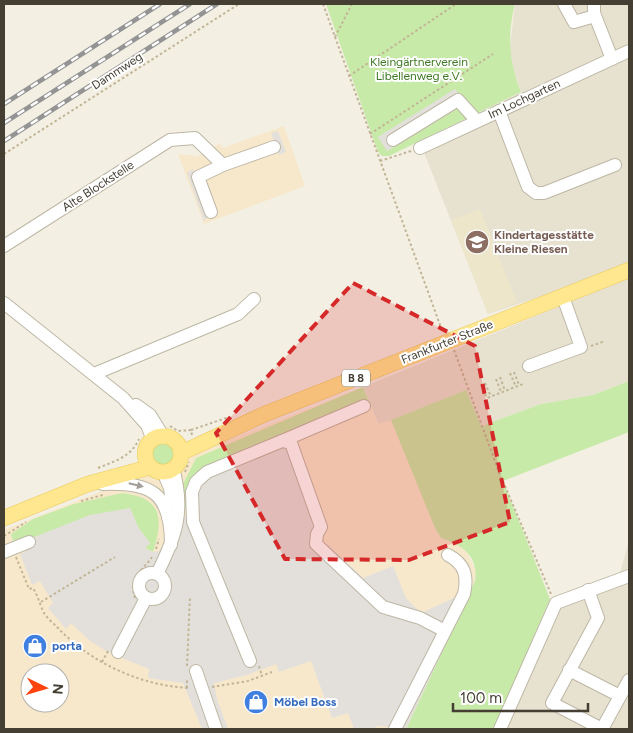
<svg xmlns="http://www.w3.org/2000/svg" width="633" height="733" font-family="Figtree,sans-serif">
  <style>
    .residential { fill: #e7e1d0 }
    .commercial { fill: #f7e8cc; fill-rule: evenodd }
    .education { fill: #ede6cb }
    .green { fill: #c8eaa8 }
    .parking { fill: #e3e0dc }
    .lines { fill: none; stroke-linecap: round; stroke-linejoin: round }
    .minor-casing { stroke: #beb7a5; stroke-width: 14 }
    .major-casing { stroke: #ebc959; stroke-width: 16 }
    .path { stroke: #c1b595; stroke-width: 2; stroke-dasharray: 2.5 2.5; stroke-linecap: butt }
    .minor { stroke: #fff; stroke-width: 12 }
    .major { stroke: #ffe78f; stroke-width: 15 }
    .rail-casing { stroke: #949494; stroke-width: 4.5 }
    .rail { stroke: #fff; stroke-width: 2.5; stroke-dasharray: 8; stroke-linecap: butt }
    .oneway { fill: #a29f99 }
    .marked { fill: #d62828; fill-opacity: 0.2; stroke: #d62828; stroke-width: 4; stroke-dasharray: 10 6; stroke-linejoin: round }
    .labels { text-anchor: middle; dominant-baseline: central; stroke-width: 4; stroke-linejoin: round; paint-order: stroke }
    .shield { fill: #fff; stroke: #7d7970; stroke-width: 1 }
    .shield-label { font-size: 11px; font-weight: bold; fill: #453f33 }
    .park-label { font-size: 12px; fill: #3e7923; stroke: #fff }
    .street-label { font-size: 12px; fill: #453f33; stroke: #fff }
    .education-label { font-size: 12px; font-weight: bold; fill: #785e54; stroke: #fff; text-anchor: start }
    .shop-label { font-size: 12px; font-weight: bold; fill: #366cbe; stroke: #fff; text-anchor: start }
  </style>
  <rect width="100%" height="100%" fill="#f3efe3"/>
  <g class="residential">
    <path d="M515,4H629V262L554,292L488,314L423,150L418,142L521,92L513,69L510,47Z"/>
    <path d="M629,278V381L593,395L541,404L487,424L482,429L379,425L363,387Z"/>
    <path d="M629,540V729H502L556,613L564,605L617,584Z"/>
  </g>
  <g class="commercial">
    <path d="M284,126L305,186L204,224L178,154L198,156L220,143L223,148Z"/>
    <path d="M363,387L378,424L391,420L441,538L458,544L466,550L476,571L475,581L406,729H4V530ZM30,673H60V703H30Z"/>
  </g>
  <path class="education" d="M480,209L517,302L488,314L451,220Z"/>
  <g class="green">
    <path d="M326,4H515C507,34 509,63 521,92L389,156H382L378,152Z"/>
    <path d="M629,381V432L503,481L550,599L494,729H406L475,581C479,556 462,545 441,538L435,528L391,420L466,390L482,428L487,424L541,404L593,395Z"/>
    <path d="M363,387L371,407L296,436L189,512L182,506L181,488L196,458Z"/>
    <circle cx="162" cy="454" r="15"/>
    <path d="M122,493C162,497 164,519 153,552L145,548L150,543L138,527L130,508L14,544L11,534L33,519L74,504Z"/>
  </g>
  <g class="parking">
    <path d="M455,89L467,103L387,151L378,137Z"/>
    <path d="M278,131L286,152L279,155L271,133Z"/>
    <path d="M193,169L209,216L204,221L187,173Z"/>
    <path d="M290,432L321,532V542L328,545L363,578L393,566L406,598L421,613L454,598L461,612L406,729L378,726L372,729H354L348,713L332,718L311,661L279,672L276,664L247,675L214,683L217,699L228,729H202L183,683L148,678L149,669L108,652L90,641L71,623L66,629L48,608L53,603L40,581L32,585L20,554L26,552L24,541L90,515L130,508L138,527L150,543L145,548L153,552L159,551L189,512L192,482Z"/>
  </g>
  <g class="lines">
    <g class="minor-casing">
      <g id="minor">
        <path d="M564,4L574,22L595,16"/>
        <path d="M594,4V13L612,59"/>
        <path d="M499,111L528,187L536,193H544L615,165"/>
        <path d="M393,140L458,100L477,121"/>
        <path d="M420,148L629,51"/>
        <path d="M211,212L198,177L223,165"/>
        <path d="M4,246L170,140L195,138L223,165L274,147"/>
        <path d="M4,303L123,398L147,425L151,435L150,441"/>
        <path d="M529,366L581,347L563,297"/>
        <path d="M94,374L238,314L254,299"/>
        <path d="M136,405L150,415L163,436"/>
        <path d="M282,441L364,406"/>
        <path d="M163,472L170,488L172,503"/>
        <path d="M103,484C152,482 171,493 171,545"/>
        <path d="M4,552L29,542"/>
        <circle cx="152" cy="586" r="13"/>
        <path d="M157,574C176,536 185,511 173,468"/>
        <path d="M588,590L598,618L552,703L602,729"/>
        <path d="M118,652L146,598"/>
        <path d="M250,661L193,522L192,492L196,482L207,472L282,441L291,443L321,527L317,534L316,544L383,607L420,618L445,631"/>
        <path d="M569,670L620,696"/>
        <path d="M196,671L216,729"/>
        <path d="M395,729L464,594C468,576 465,564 448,555"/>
        <path d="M500,729L556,603L629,576"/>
        <path d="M602,729L629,680"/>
      </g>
    </g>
    <g class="major-casing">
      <g id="major">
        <circle cx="163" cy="454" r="18"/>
        <path d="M181,453L265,414L629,270"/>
        <path d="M4,518L88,484L150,467"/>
      </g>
    </g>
    <g class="path">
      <path d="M323,4L443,333"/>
      <path d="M335,37L352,4"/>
      <path d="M349,76L456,4"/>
      <path d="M370,134L493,54"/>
      <path d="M4,154L239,4"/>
      <path d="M380,161L411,151"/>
      <path d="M591,346L605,341"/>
      <path d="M454,350L499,472L551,594"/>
      <path d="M514,372L519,385"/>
      <path d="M510,373L516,387"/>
      <path d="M500,377L505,391"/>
      <path d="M496,379L501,392"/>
      <path d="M485,383L491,397"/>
      <path d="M481,385L487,398L523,384"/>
      <path d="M170,426L178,431L191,430L192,435"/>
      <path d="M191,430L229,417"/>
      <path d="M98,468C115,461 131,457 139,439"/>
      <path d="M185,472L189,462"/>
      <path d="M81,501L103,495"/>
      <path d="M4,536L26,522"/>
      <path d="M156,549L159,539"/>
      <path d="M16,557L29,589L33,588C38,596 40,605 44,613C47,618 53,623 57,627C91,663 141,686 190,688"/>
      <path d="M135,598C128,579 142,571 152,557"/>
      <path d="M41,602L115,557"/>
      <path d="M155,604C167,600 171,590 167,578"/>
      <path d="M102,662L108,651"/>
      <path d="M187,666L190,596"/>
      <path d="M259,666L262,676"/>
      <path d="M212,687L248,681L272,672"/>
      <path d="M187,688V678"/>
    </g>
    <use href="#minor" class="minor"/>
    <use href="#major" class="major"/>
    <g class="rail-casing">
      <g id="rail">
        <path d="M4,104L160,4"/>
        <path d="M4,123L190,4"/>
        <path d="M4,141L217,4"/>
      </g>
    </g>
    <use href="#rail" class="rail"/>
  </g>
  <defs><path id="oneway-solid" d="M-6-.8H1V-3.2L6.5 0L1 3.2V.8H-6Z" transform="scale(1.25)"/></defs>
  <use class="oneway" href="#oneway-solid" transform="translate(136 485) rotate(13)"/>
  <path class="marked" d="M353,283L475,346L510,522L409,560L285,559L216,433Z"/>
  <defs>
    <g id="school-disc" transform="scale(1.25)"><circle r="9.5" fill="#8d6e63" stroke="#fff"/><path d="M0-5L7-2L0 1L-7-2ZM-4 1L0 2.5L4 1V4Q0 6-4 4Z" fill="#fff"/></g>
    <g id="shop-disc" transform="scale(1.25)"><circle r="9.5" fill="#3f7fe0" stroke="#fff"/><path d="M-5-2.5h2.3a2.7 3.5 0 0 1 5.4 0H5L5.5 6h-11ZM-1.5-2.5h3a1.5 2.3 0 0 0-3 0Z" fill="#fff"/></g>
  </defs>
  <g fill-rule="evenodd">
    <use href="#school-disc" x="477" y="242"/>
    <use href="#shop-disc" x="35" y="646"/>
    <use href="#shop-disc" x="256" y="702"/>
  </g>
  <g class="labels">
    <rect class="shield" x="342" y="369.5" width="28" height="17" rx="4"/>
    <g class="shield-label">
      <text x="356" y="378">B 8</text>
    </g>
    <g class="park-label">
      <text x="419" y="62">Kleingärtnerverein<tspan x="419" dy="14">Libellenweg e.V.</tspan></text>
    </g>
    <g class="street-label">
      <text transform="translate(117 71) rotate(-33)">Dammweg</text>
      <text transform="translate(524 99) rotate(-25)">Im Lochgarten</text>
      <text transform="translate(98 186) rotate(-33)">Alte Blockstelle</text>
      <text transform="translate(447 342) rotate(-22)">Frankfurter Straße</text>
    </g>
    <g class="education-label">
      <text x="494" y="235">Kindertagesstätte<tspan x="494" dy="14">Kleine Riesen</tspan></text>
    </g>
    <g class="shop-label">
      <text x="52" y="646">porta</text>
      <text x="274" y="702">Möbel Boss</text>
    </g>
  </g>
  <rect width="633" height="733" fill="none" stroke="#453f33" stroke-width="10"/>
  <g transform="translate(45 688) rotate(95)"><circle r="24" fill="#ffffff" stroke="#b5b2ad"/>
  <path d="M0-4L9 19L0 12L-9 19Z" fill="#ff430d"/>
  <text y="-8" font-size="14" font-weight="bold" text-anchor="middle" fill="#453f33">N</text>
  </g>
  <path d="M453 703v8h135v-8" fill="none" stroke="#453f33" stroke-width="2.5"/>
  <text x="460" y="703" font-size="15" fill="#453f33" stroke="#ffffff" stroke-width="4" paint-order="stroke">100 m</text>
</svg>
